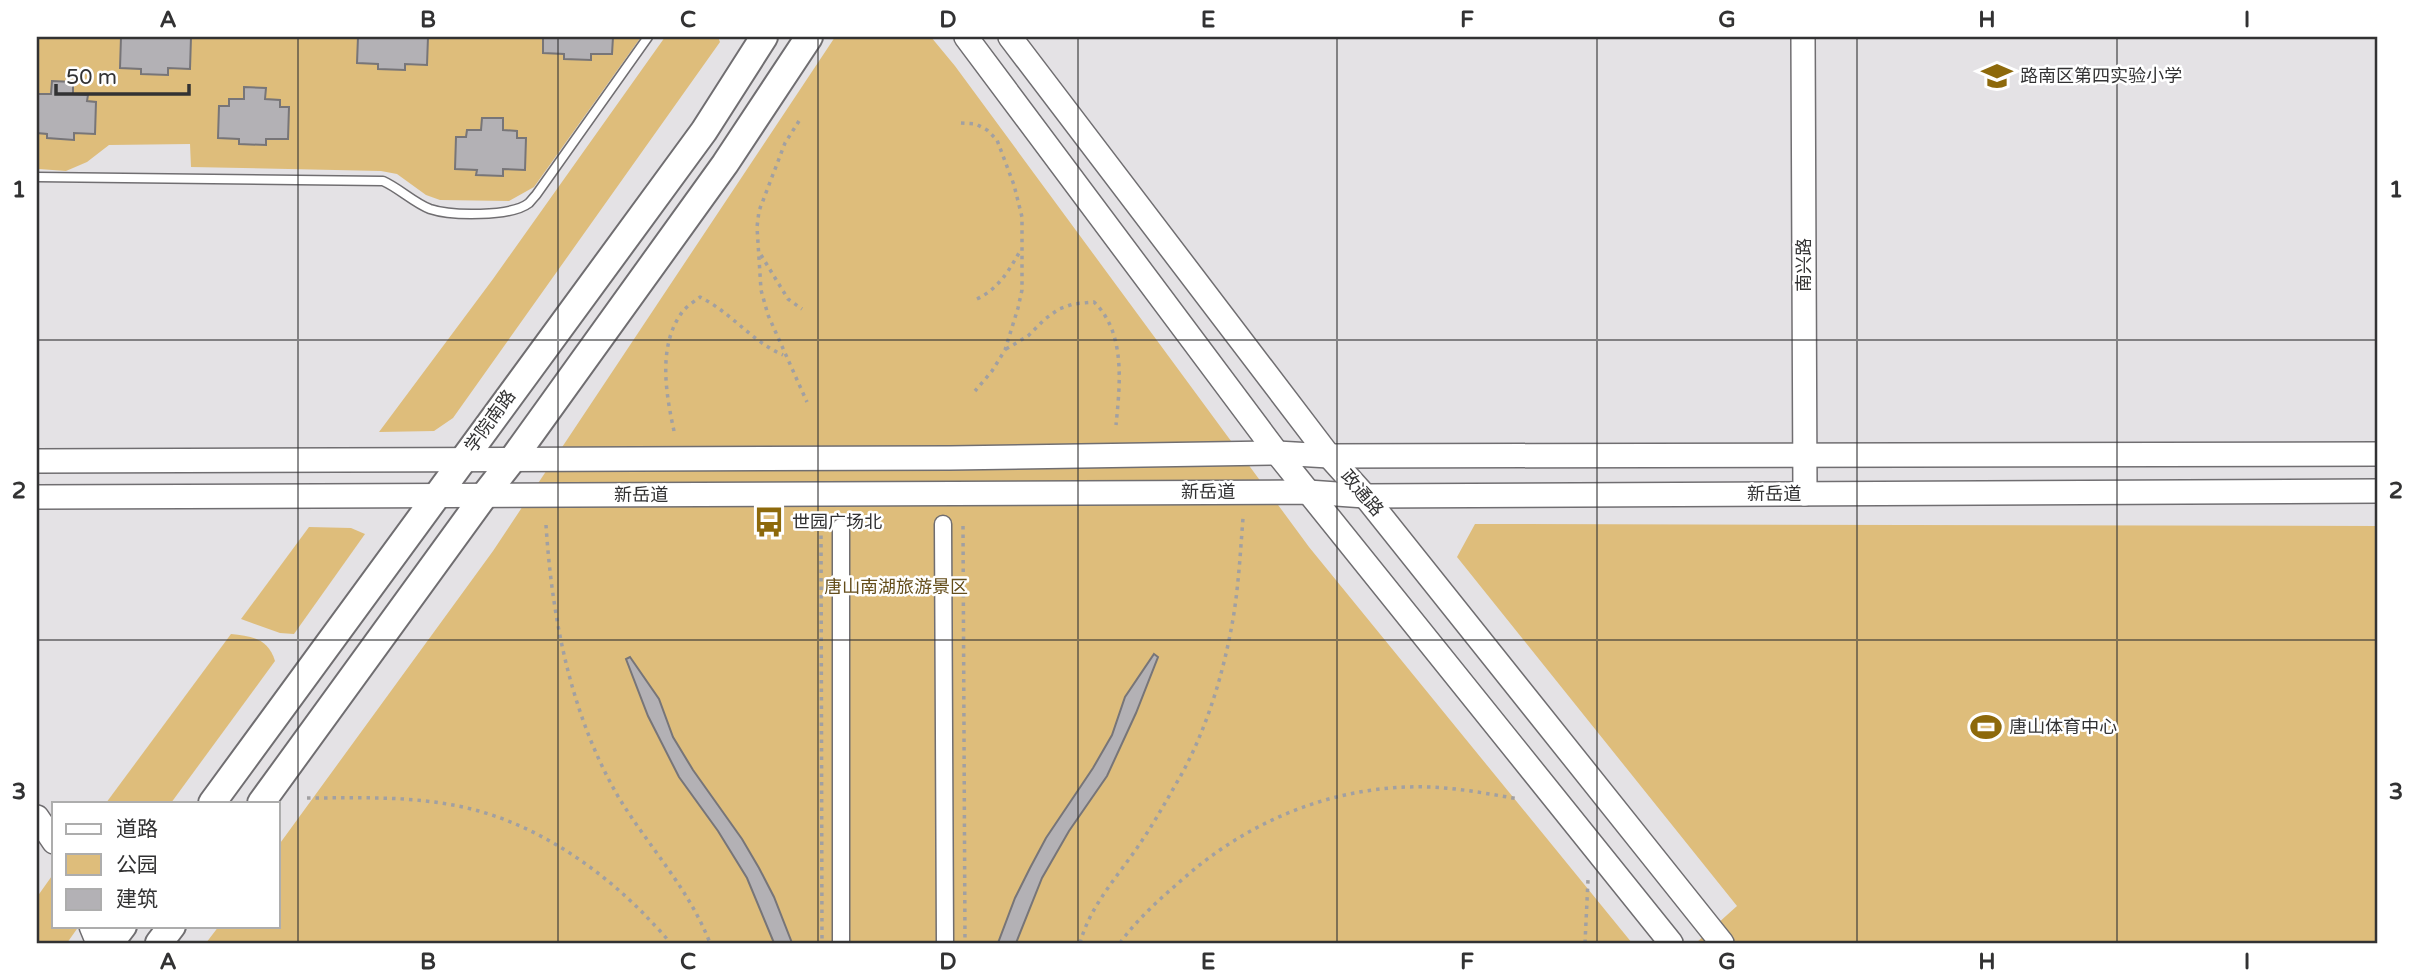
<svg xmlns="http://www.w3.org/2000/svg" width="2415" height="980" font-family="'Varela Round','Noto Sans SC',sans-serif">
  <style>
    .green { fill: #debd7b }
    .building { fill: #b3b1b5; stroke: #777578; stroke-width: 2 }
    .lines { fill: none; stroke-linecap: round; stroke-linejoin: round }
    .lane-casing { stroke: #706e71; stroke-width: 11 }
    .street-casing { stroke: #706e71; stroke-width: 19 }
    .secondary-casing { stroke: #706e71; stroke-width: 26 }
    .primary-casing { stroke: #706e71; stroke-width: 30 }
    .path { stroke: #a1a0a2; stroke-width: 3.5; stroke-dasharray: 3.5 5; stroke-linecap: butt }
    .lane { stroke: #fff; stroke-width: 8 }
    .street { stroke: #fff; stroke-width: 16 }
    .secondary { stroke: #fff; stroke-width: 23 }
    .primary { stroke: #fff; stroke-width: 26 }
    .grid { fill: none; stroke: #323233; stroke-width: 2; stroke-opacity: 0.55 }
    .labels { text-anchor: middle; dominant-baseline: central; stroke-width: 5; stroke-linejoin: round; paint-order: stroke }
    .poi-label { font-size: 18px; fill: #323233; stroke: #fff; text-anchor: start }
    .street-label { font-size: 18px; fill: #323233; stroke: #fff }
    .park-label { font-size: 18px; fill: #644d1a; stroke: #fff }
    .neatline { fill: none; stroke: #323233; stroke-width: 2.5 }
    .grid-label { font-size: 23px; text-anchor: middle; font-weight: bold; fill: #323233 }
  </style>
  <rect width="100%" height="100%" fill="#e4e2e5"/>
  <g class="green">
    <path d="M37,37H641L534,187L509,201L440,200L426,195L397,174L381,171L191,167L190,144L109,145L87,162L66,171L39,169L37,168Z"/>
    <path d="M665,37H718L720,42L453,418L434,431L379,432L493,279Z"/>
    <path d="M835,37H931L955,66L1309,547L1632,943H206L219,926H278V846L493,551Z"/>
    <path d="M1475,524L2378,526V943H1696L1737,906L1457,557Z"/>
    <path d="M309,527L351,528L365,534L294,634L280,633L241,619Z"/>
    <path d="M231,634C251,636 268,638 275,661L171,803H106Z"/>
    <path d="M54,873V926H79L67,943H37V897Z"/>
  </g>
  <g class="building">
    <path d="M121,37H191L190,69L168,68V75L141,74V69L120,68Z"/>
    <path d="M358,37H428L427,65L405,64V70L378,69V64L357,63Z"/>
    <path d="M543,37H613L612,54H591V60L564,59V54L543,53Z"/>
    <path d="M52,81L73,82V94L88,95L87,101L96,102L95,134L74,133V140L47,138V134L37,133V94H51Z"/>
    <path d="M244,87L266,88L265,99L280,100V107H289L288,139H266V145L239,144V139L218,138L219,106H229V99H244Z"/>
    <path d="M482,118H503V130L517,131V138H526L525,170L503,169V176L476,175L477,170L455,169L456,137H466L467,130H481Z"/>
    <path d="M1154,654L1158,657L1136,713L1107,776L1069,831L1042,878L1016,943H998L1015,898L1030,868L1046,838L1093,768L1112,735L1125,697Z"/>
    <path d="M630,657L659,699L673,737L693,770L742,839L759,868L774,897L792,943H774L747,878L718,831L679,777L648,716L626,659Z"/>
  </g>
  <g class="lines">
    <g class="lane-casing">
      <path id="lane" d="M37,177L383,181C399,188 414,203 430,209C451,216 511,217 529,203C531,201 533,198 536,195L648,37"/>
    </g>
    <g class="street-casing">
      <g id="street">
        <path d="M943,524L945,943"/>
        <path d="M841,943V527"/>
      </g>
    </g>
    <g class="secondary-casing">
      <g id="secondary">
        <path d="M966,37L1277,453L1671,943"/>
        <path d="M1010,37L1329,456L1365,496L1722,943"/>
        <path d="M1803,37L1805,494"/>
        <path d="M37,461L950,458L1277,453L1329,456L2378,454"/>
        <path d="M37,497L1308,492L1365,496L2378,491"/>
        <path d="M37,817L54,842"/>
        <path d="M91,926L98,943"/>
      </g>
    </g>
    <g class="primary-casing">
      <g id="primary">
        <path d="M212,803L704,131L764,37"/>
        <path d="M261,803L484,496L512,460L725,164L809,37"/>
        <path d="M110,943L123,926"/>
        <path d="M159,943L172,926"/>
      </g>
    </g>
    <g class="path">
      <path d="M799,121L785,143L759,211L757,227L761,290L768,315L807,402"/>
      <path d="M961,123L976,124L987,130L997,140L1014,185L1022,217V290L1018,308L1005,350L992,371L975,391"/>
      <path d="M761,255L788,299L802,309"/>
      <path d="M977,299C998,289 1009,271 1020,251"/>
      <path d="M1006,349L1028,336L1045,319L1059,309L1073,304L1094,302C1126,333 1120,384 1116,425"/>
      <path d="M674,431C666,394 657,345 683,311C687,306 695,301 700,297C732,313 751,341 783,355"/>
      <path d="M546,525C552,619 571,716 619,798C649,847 689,889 710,943"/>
      <path d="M963,526L965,943"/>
      <path d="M821,527L822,943"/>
      <path d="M307,798C354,798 401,796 447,804C523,816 592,861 645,915C653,924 663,933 670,943"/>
      <path d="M1080,943C1091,903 1121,873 1143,839C1155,821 1165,803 1176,784C1202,740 1220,686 1230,635C1238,597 1240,557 1243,518"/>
      <path d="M1120,943C1138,918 1161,898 1184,878C1251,819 1338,784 1429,787C1459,788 1489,794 1519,799"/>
      <path d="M1585,943L1588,880"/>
    </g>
    <use href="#lane" class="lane"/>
    <use href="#street" class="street"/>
    <use href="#secondary" class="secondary"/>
    <use href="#primary" class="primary"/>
  </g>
  <path class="grid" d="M298,37V943M558,37V943M818,37V943M1078,37V943M1337,37V943M1597,37V943M1857,37V943M2117,37V943M37,340H2378M37,640H2378"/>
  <defs>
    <g id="school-bare" transform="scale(2.415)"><path d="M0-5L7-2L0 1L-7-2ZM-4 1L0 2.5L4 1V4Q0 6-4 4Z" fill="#8d690b" stroke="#fff" stroke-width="2.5" paint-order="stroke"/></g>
    <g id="bus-bare" transform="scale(2.415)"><path d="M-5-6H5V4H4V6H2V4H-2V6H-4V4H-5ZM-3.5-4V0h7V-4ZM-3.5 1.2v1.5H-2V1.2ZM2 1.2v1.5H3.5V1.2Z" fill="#8d690b" stroke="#fff" stroke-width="2.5" paint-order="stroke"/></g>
    <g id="stadium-bare" transform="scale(2.415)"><path d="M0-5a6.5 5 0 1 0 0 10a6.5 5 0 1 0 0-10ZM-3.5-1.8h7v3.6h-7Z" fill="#8d690b" stroke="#fff" stroke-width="2.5" paint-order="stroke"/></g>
  </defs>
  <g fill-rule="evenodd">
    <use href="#school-bare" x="1997" y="76"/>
    <use href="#bus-bare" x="769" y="522"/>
    <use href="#stadium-bare" x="1986" y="727"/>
  </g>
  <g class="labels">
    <g class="poi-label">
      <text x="2020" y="76">路南区第四实验小学</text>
      <text x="792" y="522">世园广场北</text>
      <text x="2009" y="727">唐山体育中心</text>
    </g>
    <g class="street-label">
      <text transform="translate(1804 265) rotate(-90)">南兴路</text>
      <text transform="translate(490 421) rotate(-54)">学院南路</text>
      <text x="1208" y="492">新岳道</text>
      <text transform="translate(1362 493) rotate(49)">政通路</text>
      <text x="1774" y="494">新岳道</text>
      <text x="641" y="495">新岳道</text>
    </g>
    <g class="park-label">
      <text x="896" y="587">唐山南湖旅游景区</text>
    </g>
  </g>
  <rect width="2415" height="980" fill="none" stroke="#ffffff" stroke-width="77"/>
  <rect x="52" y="802" width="228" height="126" fill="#ffffff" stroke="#adadad" stroke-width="2"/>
  <rect x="66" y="824" width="35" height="10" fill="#ffffff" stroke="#adadad" stroke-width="2"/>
  <text x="116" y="836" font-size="21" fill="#323233">道路</text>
  <rect x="66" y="854" width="35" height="21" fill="#debd7b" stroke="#adadad" stroke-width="2"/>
  <text x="116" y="872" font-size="21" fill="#323233">公园</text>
  <rect x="66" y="889" width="35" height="21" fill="#b3b1b5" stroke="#adadad" stroke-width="2"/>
  <text x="116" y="906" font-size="21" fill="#323233">建筑</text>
  <path d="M56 84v10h133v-10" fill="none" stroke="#323233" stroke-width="3.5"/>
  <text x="66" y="84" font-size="21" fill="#323233" stroke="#ffffff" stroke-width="5" paint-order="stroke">50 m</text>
  <rect x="38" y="38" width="2338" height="904" class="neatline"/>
  <g class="grid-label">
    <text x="168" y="27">A</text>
    <text x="428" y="27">B</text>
    <text x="688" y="27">C</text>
    <text x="948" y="27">D</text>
    <text x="1208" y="27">E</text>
    <text x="1467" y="27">F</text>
    <text x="1727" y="27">G</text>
    <text x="1987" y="27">H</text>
    <text x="2247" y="27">I</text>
    <text x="19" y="197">1</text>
    <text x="2396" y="197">1</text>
    <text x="19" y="498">2</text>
    <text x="2396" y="498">2</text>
    <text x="19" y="799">3</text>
    <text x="2396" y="799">3</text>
    <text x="168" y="969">A</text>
    <text x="428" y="969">B</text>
    <text x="688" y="969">C</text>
    <text x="948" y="969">D</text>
    <text x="1208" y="969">E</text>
    <text x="1467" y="969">F</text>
    <text x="1727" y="969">G</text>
    <text x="1987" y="969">H</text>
    <text x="2247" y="969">I</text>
  </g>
</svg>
